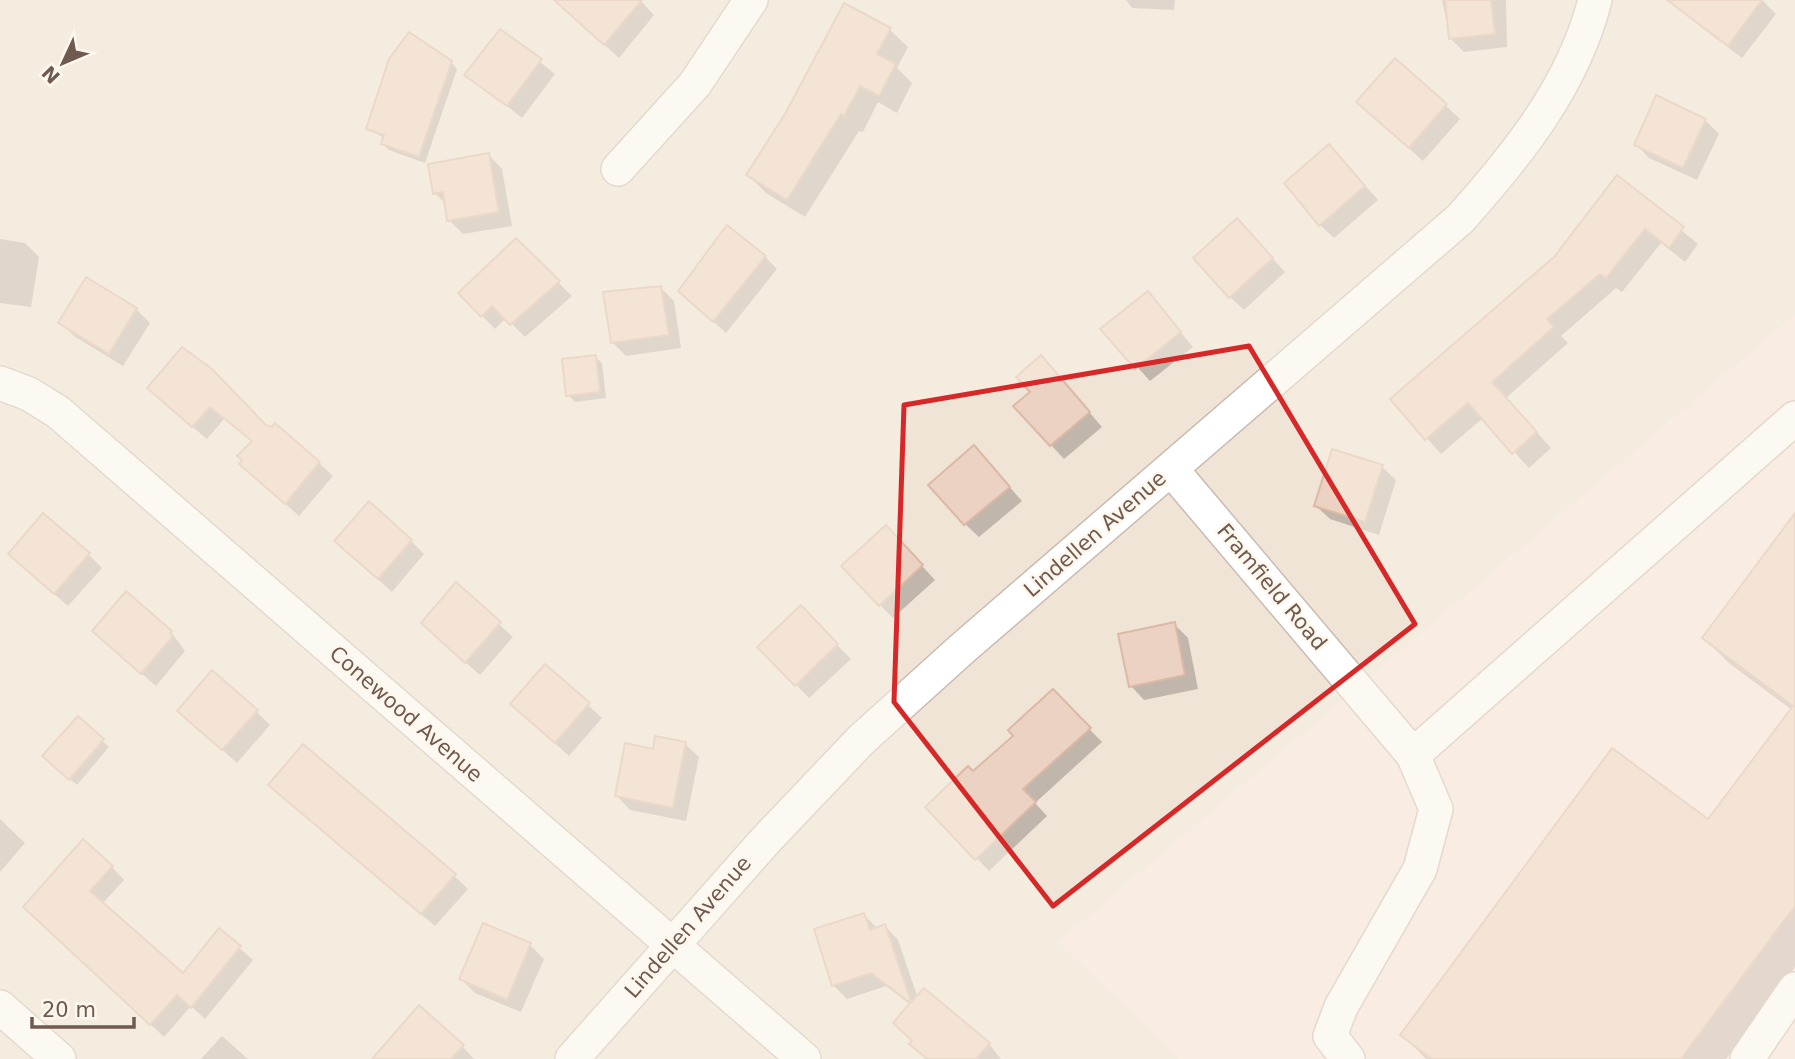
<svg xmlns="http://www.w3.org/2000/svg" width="1795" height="1059" font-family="'DejaVu Sans',sans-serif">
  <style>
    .residential { fill: #f0e4d7 }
    .commercial { fill: #f9e5dc }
    .shadow { fill: #0003 }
    .building { fill: #ecd2c2; stroke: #dcb9a5; stroke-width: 2 }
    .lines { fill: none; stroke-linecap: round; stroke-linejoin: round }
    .minor-casing { stroke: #cabbaf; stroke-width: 36 }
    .minor { stroke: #fff; stroke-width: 33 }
    .marked { fill: none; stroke: #d62828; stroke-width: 5; stroke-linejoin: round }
    .labels { text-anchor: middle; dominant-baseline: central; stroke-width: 5; stroke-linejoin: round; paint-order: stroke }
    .street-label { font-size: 21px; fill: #705a4f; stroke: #fdf7ed }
  </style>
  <rect width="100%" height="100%" fill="#faf2e7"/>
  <path class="residential" d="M0,0H1795V315L1059,942L1180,1059H0Z"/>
  <path class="commercial" d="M1795,315V1059H1179L1058,942Z"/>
  <g class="shadow">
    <path d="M578,0H640L654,15L619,58L582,24Z"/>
    <path d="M1126,0H1175L1174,10L1132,8Z"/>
    <path d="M1442,0H1506L1507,47L1464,52L1450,38Z"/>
    <path d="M1684,0H1762L1776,14L1742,58L1701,27L1688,14Z"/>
    <path d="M890,30L908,47L897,68L912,83L897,113L878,102L863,132L859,131L805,217L766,193L748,175Z"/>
    <path d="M501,31L555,74L522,118L467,74Z"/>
    <path d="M1396,60L1460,119L1423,161L1372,115Z"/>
    <path d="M451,62L457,69L425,163L389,150L383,144L385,139L368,128Z"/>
    <path d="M1705,120L1719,134L1697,180L1649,158L1636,144Z"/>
    <path d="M489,155L502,169L512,226L463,234L449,220L447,205L435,193Z"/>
    <path d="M1342,160L1378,200L1334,238L1320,225Z"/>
    <path d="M1618,178L1698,244L1685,262L1661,243L1622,292L1616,288L1561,336L1568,343L1506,398L1551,448L1529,468L1483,418L1441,454L1392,399L1555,258Z"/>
    <path d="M1250,234L1285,272L1244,310L1230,297Z"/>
    <path d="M0,239L25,243L39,257L31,307L0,303Z"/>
    <path d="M516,241L572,296L525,337L506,318L495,329L460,293Z"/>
    <path d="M765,257L777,269L726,333L693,303Z"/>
    <path d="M87,279L136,309L150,323L123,366L74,336L60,322Z"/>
    <path d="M660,287L674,301L681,348L626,356L612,342Z"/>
    <path d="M1148,293L1193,347L1150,381L1103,329Z"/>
    <path d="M595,357L602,363L606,398L575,402L568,395Z"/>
    <path d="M211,370L266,427L319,463L333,476L299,516L241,464L253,442L224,419L207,439L163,402Z"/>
    <path d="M1054,371L1102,427L1064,459L1051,445Z"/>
    <path d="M987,461L1022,501L979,537L965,524Z"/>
    <path d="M1382,467L1396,480L1379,535L1330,519L1316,506Z"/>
    <path d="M1795,515V967L1726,1059H1426L1402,1035L1709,822L1792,710L1730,664L1704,638Z"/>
    <path d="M336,541H411L424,554L392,592Z"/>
    <path d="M899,541L935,580L893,618L880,605Z"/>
    <path d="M88,554L102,568L68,606L23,567Z"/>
    <path d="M456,585L513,637L480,675L436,637Z"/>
    <path d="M801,608L851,659L809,698L759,647Z"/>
    <path d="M1174,624L1188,638L1198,689L1144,700L1131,686Z"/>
    <path d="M171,632L185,651L156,686L108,644Z"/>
    <path d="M545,666L602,718L569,756L526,717Z"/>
    <path d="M1053,692L1102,742L1035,803L1047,816L989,871L928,807L1016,736Z"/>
    <path d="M256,711L270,725L237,763L193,724Z"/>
    <path d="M78,719L109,747L77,785L51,763Z"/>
    <path d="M685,744L699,757L686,821L630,810L617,796Z"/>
    <path d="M284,798L454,876L468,889L435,926Z"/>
    <path d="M0,819L25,843L0,872Z"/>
    <path d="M112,867L124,880L102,904L183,976L219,930L253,960L205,1019L191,1006L164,1037L38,919Z"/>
    <path d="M864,915L878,929L885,926L898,940L918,998L924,990L989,1044L1001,1059H927L914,1041L911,1005L886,986L847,999L833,985Z"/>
    <path d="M530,945L544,959L521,1012L475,993L461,979Z"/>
    <path d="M222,1036L248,1059H201Z"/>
    <path d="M462,1046L474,1059H394Z"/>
  </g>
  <g class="building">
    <path d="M554,0H642L604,45Z"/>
    <path d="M1445,0H1491L1495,34L1449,39Z"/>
    <path d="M1667,0H1762L1728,46Z"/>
    <path d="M844,3L891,28L877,54L896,64L879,96L860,86L844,116L841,114L787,200L746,175L785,114Z"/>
    <path d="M500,29L542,59L507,106L464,75Z"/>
    <path d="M409,32L452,61L419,157L381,144L384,135L366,129L389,59Z"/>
    <path d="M1395,58L1447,104L1409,148L1356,102Z"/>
    <path d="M1656,95L1706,119L1683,168L1634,145Z"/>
    <path d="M1329,144L1365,186L1319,226L1284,183Z"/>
    <path d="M489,153L499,212L447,221L443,192L433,194L428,164Z"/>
    <path d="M1617,175L1684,227L1669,248L1645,229L1606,278L1600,274L1547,319L1554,327L1492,382L1537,432L1512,454L1468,403L1425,440L1390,399L1554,257Z"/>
    <path d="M1237,218L1273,258L1229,298L1193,258Z"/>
    <path d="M727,225L766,256L713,322L678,291Z"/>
    <path d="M516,238L560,281L510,325L492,306L481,317L458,293Z"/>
    <path d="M86,277L137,308L109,354L58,323Z"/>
    <path d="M661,286L669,335L611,343L603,292Z"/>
    <path d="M1148,291L1181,332L1135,369L1100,329Z"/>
    <path d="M182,347L212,369L266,425L272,427L275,423L320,462L285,504L239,464L242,460L237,456L252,441L210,407L192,427L147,388Z"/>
    <path d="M596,355L600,392L566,396L562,359Z"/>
    <path d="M1041,355L1090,412L1050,446L1013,406L1030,392L1016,377Z"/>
    <path d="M974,445L1010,487L964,525L928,485Z"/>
    <path d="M1332,449L1383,465L1365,522L1314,506Z"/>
    <path d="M369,501L412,540L378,579L334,541Z"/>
    <path d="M43,513L90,553L54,594L8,554Z"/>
    <path d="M1795,513V906L1681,1059H1432L1400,1035L1612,748L1708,819L1793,706L1702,638Z"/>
    <path d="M886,525L923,565L879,606L841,566Z"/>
    <path d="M456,582L501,622L465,663L421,623Z"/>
    <path d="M126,591L172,631L170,633L173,636L141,674L92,631Z"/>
    <path d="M801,605L838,644L795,686L757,647Z"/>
    <path d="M1175,622L1185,675L1129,687L1118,634Z"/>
    <path d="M545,664L590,703L555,743L510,704Z"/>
    <path d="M212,670L258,710L222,750L177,711Z"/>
    <path d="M1053,689L1091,728L1023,789L1036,802L975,860L925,807L968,766L973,771L1013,736L1008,730Z"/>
    <path d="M78,716L104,739L69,780L42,756Z"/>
    <path d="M655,736L686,742L673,808L615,796L625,743L653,749Z"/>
    <path d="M303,744L456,874L421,914L268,785Z"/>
    <path d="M83,839L113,866L90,891L183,973L219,928L241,946L191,1008L177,995L150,1025L23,907Z"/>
    <path d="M864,913L870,930L885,924L911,1002L924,988L990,1043L976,1059H927L909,1044L912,1041L893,1023L910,1003L871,973L832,986L814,929Z"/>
    <path d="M483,923L531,943L507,1000L459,979Z"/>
    <path d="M419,1005L464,1045L451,1059H372Z"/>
  </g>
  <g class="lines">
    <g class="minor-casing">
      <g id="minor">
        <path d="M618,169L695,84L751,0"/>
        <path d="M0,383L29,394L58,412L804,1059"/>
        <path d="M1171,469L1413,755"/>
        <path d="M0,1007L59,1059"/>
        <path d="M572,1059L765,841L861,740L963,648L1460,219C1518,154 1573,86 1595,0"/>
        <path d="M1348,1059L1330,1036L1341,1007L1420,869L1436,809L1413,755L1795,418"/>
        <path d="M1747,1059L1795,989"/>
      </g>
    </g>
    <use href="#minor" class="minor"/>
  </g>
  <path d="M0 0H1795V1059H0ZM1249,346L1415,624L1053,906L894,702L904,405Z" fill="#faf2e7" fill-opacity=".55" fill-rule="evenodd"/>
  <path class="marked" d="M1249,346L1415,624L1053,906L894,702L904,405Z"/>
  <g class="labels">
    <g class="street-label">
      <text transform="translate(1095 534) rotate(-41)">Lindellen Avenue</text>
      <text transform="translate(1272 587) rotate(50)">Framfield Road</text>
      <text transform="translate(406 714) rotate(41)">Conewood Avenue</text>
      <text transform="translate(688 927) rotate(-49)">Lindellen Avenue</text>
    </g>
  </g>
  <g transform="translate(63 63) rotate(226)" stroke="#fdf7ed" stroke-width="5" paint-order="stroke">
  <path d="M0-5L12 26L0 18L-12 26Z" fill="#705a4f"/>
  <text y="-10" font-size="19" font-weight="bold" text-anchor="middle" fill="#705a4f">N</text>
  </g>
  <path d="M32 1017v10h102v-10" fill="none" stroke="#705a4f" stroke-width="3.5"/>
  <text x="42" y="1017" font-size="21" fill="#705a4f" stroke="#fdf7ed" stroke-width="5" paint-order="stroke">20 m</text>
</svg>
